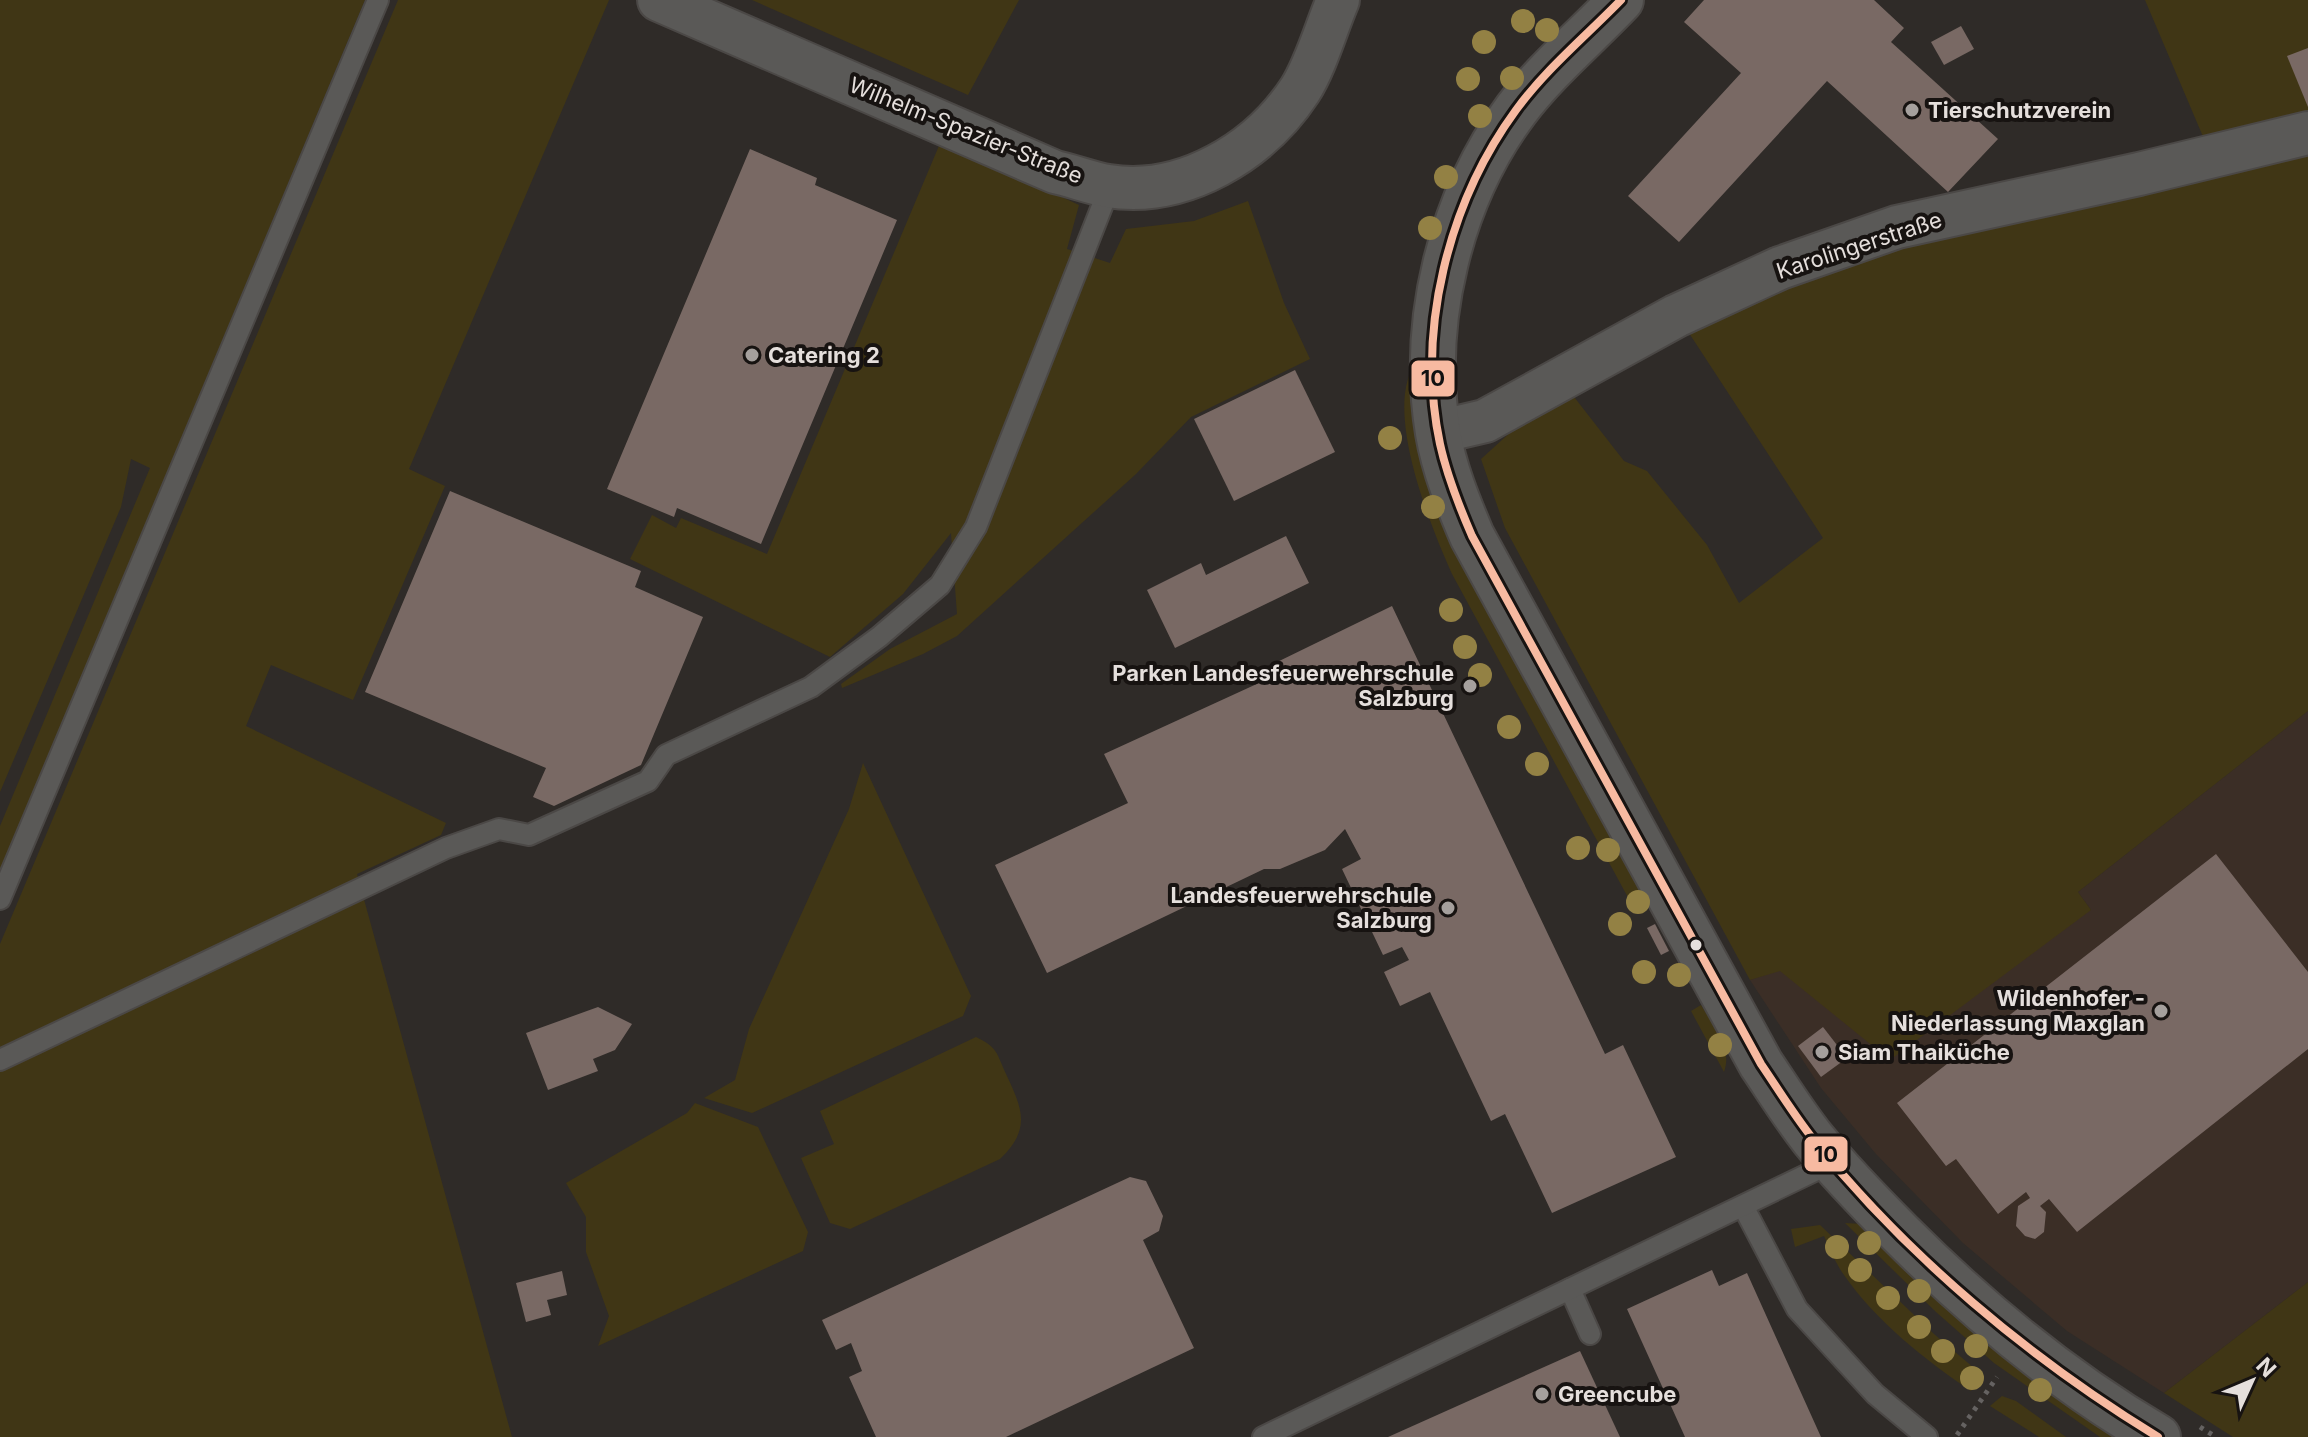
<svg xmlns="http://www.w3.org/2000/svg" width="2308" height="1437" font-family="Inter,sans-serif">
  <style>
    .built { fill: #3b2e26 }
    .green { fill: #403615 }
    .building { fill: #796964 }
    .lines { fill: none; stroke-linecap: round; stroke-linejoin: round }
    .service-casing { stroke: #4b4846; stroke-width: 24 }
    .minor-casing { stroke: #4b4846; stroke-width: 46 }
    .tertiary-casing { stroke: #4b4846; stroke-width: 48 }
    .path { stroke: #656261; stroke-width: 5; stroke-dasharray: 4 6; stroke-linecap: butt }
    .service { stroke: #5a5957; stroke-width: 20 }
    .minor { stroke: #5a5957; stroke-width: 42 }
    .tertiary { stroke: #5a5957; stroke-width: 44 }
    .bus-1-casing { stroke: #171311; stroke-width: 14 }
    .bus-1 { stroke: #f7baa1; stroke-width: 8 }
    .tree { fill: #938144 }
    .poi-dot { fill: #a5a09d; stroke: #171311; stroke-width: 3 }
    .bus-dot { fill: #e5dfdc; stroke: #171311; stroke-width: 3 }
    .labels { text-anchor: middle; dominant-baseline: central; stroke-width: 8; stroke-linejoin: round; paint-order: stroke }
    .poi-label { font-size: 22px; font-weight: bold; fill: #e5dfdc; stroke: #171311; text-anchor: start }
    .street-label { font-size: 22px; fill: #e5dfdc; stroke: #171311 }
    .line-badge { stroke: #171311; stroke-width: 3 }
    .pale-badge-label { font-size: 22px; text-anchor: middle; font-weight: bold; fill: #111 }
  </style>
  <rect width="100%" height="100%" fill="#2f2b28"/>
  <path class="built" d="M2308,711V1282L2164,1393L2067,1331L1963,1243L1876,1154L1821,1088L1750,980L1780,970L2091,910L2078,892Z"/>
  <g class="green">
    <path d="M0,0H365L0,871V826L150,468L131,459L121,507L0,792Z"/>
    <path d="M398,0H609L409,469L445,486L353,700L271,665L246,726L446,823L441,835L357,874L512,1437H0V944Z"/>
    <path d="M752,0H1019L968,95Z"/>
    <path d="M2145,0H2308V118L2207,146Z"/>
    <path d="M941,141L1079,205L1067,249L1110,263L1126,229L1194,221L1248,201L1284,303L1310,359L1191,417L1136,474L957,636L923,654L842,688L841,684L890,649L957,614L951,533L903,594L830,657L630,559L652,515L676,528L681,518L767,554Z"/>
    <path d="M2308,146V711L2078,892L2091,910L1890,1060L1780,971L1750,980L1505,528L1481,459L1513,430L1571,393L1624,461L1647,471L1707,545L1739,603L1823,538L1687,330L1760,294L1871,254Z"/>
    <path d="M1418,360L1549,722L1648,906L1637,914L1452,574C1431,527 1380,404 1418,360Z"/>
    <path d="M863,763L971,996L963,1016L752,1113L704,1098L735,1080L749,1029L849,809Z"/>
    <path d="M1701,1005C1713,1025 1733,1047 1724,1072L1691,1011Z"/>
    <path d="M976,1037C998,1048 996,1052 1006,1074C1023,1110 1031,1129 1000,1159L850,1229L830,1223L801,1158L834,1144L820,1111Z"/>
    <path d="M695,1103L758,1127L808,1232L803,1251L598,1346L609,1316L586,1252V1217L566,1183L687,1113Z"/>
    <path d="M1845,1223L1863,1224L2119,1437H2100L1994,1363L1936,1312Z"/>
    <path d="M1820,1225L1934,1334L1981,1374L1971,1391C1925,1360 1876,1321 1844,1275C1835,1263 1830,1248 1824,1236L1795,1247L1791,1229Z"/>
    <path d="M2308,1282V1437H2233L2164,1393Z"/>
    <path d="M2002,1396L2016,1401L2066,1437H2039L1990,1406Z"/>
  </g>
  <g class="building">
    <path d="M1704,0H1874L1904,28L1891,42L1998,139L1948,192L1827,81L1679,242L1628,196L1741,73L1684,22Z"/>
    <path d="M1961,26L1974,49L1944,65L1931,42Z"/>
    <path d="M2308,48V107L2287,56Z"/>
    <path d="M750,149L817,178L815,185L897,220L761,544L677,508L674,517L607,489Z"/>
    <path d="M1295,370L1335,452L1234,501L1194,419Z"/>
    <path d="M450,491L641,571L635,587L703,617L641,765L554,806L533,797L546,768L365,692Z"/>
    <path d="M1286,536L1309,583L1175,648L1147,590L1201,563L1206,575Z"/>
    <path d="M1392,606L1605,1054L1623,1045L1676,1157L1552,1213L1505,1114L1491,1121L1430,992L1400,1006L1384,972L1409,960L1402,947L1383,955L1342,869L1361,859L1345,829L1325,850L1280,869H1264L1047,973L995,865L1128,803L1104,754L1274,676L1269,666Z"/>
    <path d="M2216,854L2308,972V1049L2077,1232L2049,1199L2040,1206L2046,1212L2044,1232L2035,1239L2025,1236L2016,1226L2018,1206L2030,1198L2026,1192L1998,1214L1956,1159L1946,1166L1897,1103Z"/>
    <path d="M1655,924L1669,951L1661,955L1647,928Z"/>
    <path d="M598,1007L632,1024L615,1050L593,1059L598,1071L548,1090L526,1033Z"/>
    <path d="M1823,1027L1847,1058L1821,1077L1798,1046Z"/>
    <path d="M1130,1177L1146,1181L1163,1216L1159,1231L1143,1240L1194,1348L1006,1437H876L849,1377L862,1371L851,1343L836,1350L822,1320Z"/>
    <path d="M1712,1270L1719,1286L1747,1273L1821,1437H1685L1627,1309Z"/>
    <path d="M562,1271L567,1295L547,1300L551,1315L526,1322L516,1283Z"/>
    <path d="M1580,1351L1620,1437H1388Z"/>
  </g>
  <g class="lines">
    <g class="service-casing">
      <g id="service">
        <path d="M0,899L378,0"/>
        <path d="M0,1060L446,848L499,829L529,835L648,781L666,755L811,687L879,637L940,585L976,527L1110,186"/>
        <path d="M1743,1206L1797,1309L1875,1394L1927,1437"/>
        <path d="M1570,1289L1590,1334"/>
        <path d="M1263,1437L1833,1162"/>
      </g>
    </g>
    <g class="minor-casing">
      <g id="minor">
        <path d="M659,0L1055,172C1073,176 1091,183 1108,186C1184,198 1260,151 1300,90C1316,65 1326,28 1338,0"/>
        <path d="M1438,432L1485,421L1676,316L1780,268L1897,227L2139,174L2308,133"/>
      </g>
    </g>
    <g class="tertiary-casing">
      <path id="tertiary" d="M1621,0C1587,36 1546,70 1516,110C1450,199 1420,322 1438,433C1444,469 1458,503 1472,536L1761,1064C1778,1089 1794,1115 1813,1139C1840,1172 1870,1203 1900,1233C1978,1311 2062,1381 2158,1437"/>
    </g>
    <g class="path">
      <path d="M2200,1427L2216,1437"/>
      <path d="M1957,1435L1997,1377"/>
    </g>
    <use href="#service" class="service"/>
    <use href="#minor" class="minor"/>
    <use href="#tertiary" class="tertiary"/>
    <g class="bus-1-casing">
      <path id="bus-1" d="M1621,0C1586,36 1546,69 1516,110C1448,203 1416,331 1440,444C1447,476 1459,506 1472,536L1761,1064C1778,1089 1794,1115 1813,1139C1908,1257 2029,1358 2158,1437"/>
    </g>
    <use href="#bus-1" class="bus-1"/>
  </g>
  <g class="tree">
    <circle cx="1523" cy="21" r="12"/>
    <circle cx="1547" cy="30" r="12"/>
    <circle cx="1484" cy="42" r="12"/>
    <circle cx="1512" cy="78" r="12"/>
    <circle cx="1468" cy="79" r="12"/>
    <circle cx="1480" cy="116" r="12"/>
    <circle cx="1446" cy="177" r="12"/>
    <circle cx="1430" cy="228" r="12"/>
    <circle cx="1390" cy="438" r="12"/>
    <circle cx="1433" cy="507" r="12"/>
    <circle cx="1451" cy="610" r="12"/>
    <circle cx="1465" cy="647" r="12"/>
    <circle cx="1480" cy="675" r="12"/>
    <circle cx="1509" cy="727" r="12"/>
    <circle cx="1537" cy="764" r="12"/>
    <circle cx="1578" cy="848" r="12"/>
    <circle cx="1608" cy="850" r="12"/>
    <circle cx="1638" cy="902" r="12"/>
    <circle cx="1620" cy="924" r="12"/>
    <circle cx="1644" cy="972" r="12"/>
    <circle cx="1679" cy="975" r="12"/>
    <circle cx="1720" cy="1045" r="12"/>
    <circle cx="1869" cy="1243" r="12"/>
    <circle cx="1837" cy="1247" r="12"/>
    <circle cx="1860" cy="1270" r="12"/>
    <circle cx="1919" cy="1291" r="12"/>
    <circle cx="1888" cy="1298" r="12"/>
    <circle cx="1919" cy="1327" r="12"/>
    <circle cx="1976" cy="1346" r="12"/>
    <circle cx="1943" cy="1351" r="12"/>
    <circle cx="1972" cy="1378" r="12"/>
    <circle cx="2040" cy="1390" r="12"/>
  </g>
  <g class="poi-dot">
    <circle cx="1912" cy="110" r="8"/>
    <circle cx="752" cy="355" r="8"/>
    <circle cx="1470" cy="686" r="8"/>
    <circle cx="1448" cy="908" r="8"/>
    <circle cx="2161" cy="1011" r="8"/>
    <circle cx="1822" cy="1052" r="8"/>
    <circle cx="1542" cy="1394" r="8"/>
  </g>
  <circle class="bus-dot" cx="1696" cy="945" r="7"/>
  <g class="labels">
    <g class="poi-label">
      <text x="1928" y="110">Tierschutzverein</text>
      <text x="768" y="355">Catering 2</text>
      <text x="1454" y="673" text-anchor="end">Parken Landesfeuerwehrschule<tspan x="1454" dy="25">Salzburg</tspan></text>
      <text x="1432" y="895" text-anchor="end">Landesfeuerwehrschule<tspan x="1432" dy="25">Salzburg</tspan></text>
      <text x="2145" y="998" text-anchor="end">Wildenhofer -<tspan x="2145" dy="25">Niederlassung Maxglan</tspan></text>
      <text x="1838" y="1052">Siam Thaiküche</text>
      <text x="1558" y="1394">Greencube</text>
    </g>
    <g class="street-label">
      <text transform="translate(966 130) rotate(22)">Wilhelm-Spazier-Straße</text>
      <text transform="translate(1859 245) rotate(-18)">Karolingerstraße</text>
    </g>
  </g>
  <g class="line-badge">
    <rect x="1410" y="359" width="46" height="39" rx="8" fill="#f7baa1"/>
    <rect x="1803" y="1135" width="46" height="38" rx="8" fill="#f7baa1"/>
  </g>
  <g class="pale-badge-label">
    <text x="1433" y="386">10</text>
    <text x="1826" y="1162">10</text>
  </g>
  <g transform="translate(2252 1381) rotate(46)" stroke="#171311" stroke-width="6" paint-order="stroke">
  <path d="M0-6L14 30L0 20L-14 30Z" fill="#e5dfdc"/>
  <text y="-12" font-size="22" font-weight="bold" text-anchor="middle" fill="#e5dfdc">N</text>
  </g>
</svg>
